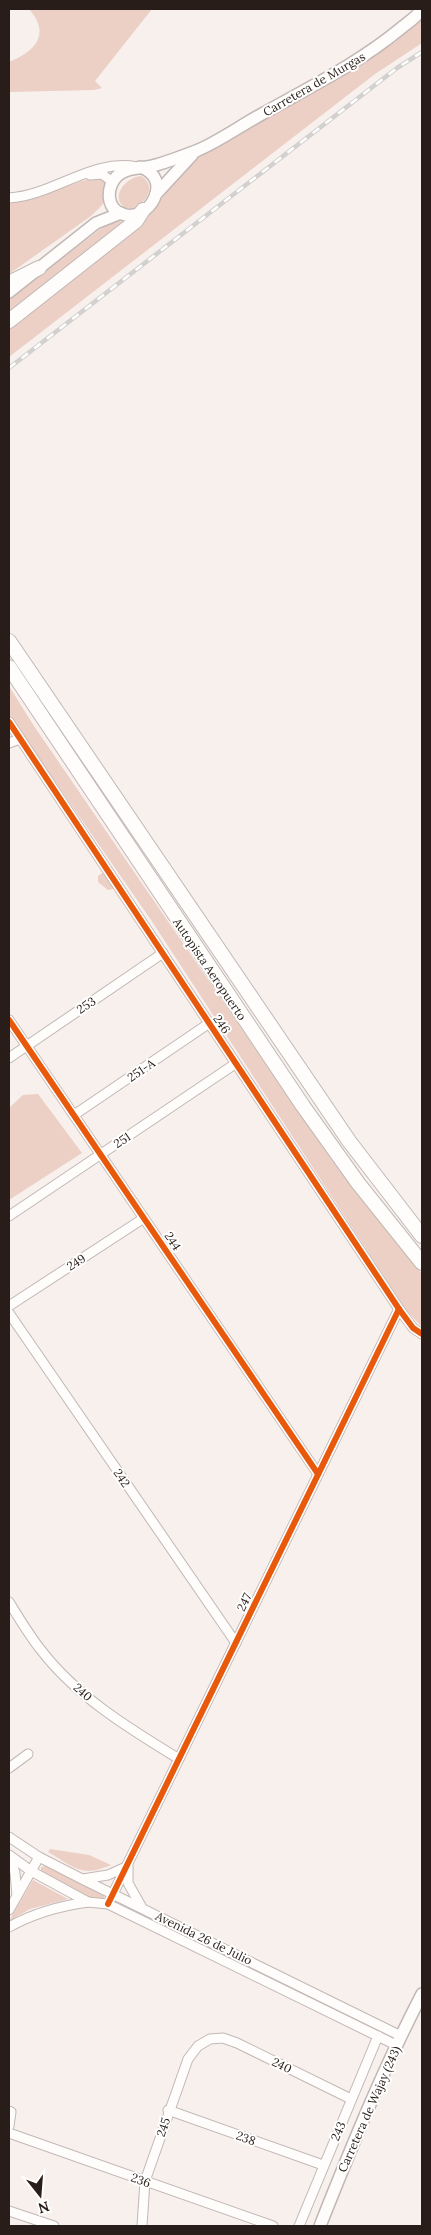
<svg xmlns="http://www.w3.org/2000/svg" width="431" height="2235" font-family="Lora,serif">
  <style>
    .green { fill: #eccfc5 }
    .lines { fill: none; stroke-linecap: round; stroke-linejoin: round }
    .minor-casing { stroke: #c2b8b5; stroke-width: 11 }
    .major-casing { stroke: #c2b8b5; stroke-width: 14 }
    .highway-casing { stroke: #c2b8b5; stroke-width: 16 }
    .minor { stroke: #fefdfc; stroke-width: 9 }
    .major { stroke: #fefdfc; stroke-width: 11 }
    .highway { stroke: #fefdfc; stroke-width: 14 }
    .rail-casing { stroke: #d3d1cf; stroke-width: 4.5 }
    .rail { stroke: #fff; stroke-width: 2.5; stroke-dasharray: 8; stroke-linecap: butt }
    .cycleway-casing { stroke: #fff; stroke-width: 9 }
    .cycleway { stroke: #e8590c; stroke-width: 6 }
    .labels { text-anchor: middle; dominant-baseline: central; stroke-width: 4; stroke-linejoin: round; paint-order: stroke }
    .street-label { font-size: 12px; fill: #281d18; stroke: #fff }
  </style>
  <rect width="100%" height="100%" fill="#f8f0ed"/>
  <g class="green">
    <path d="M29,9H152L95,81L102,88L94,90L9,92V62C34,52 52,35 29,9Z"/>
    <path d="M422,19V43L375,74L9,357V326L153,212L184,165L394,43Z"/>
    <path d="M97,176L107,182C106,202 106,202 91,216L9,274V200L39,196Z"/>
    <path d="M141,176C159,186 144,208 127,209C108,199 125,177 141,176Z"/>
    <path d="M119,221L124,222L123,226L9,312V299L98,231L108,224Z"/>
    <path d="M9,686L34,726L331,1159L422,1274V1327L406,1310L151,920L9,715Z"/>
    <path d="M105,871L116,888L108,890L98,882V876Z"/>
    <path d="M38,1094L82,1153L9,1200V1108L23,1095Z"/>
    <path d="M50,1849L89,1855L111,1865C81,1878 74,1867 48,1852Z"/>
    <path d="M47,1866L105,1896L102,1900L84,1896L41,1872V1867Z"/>
    <path d="M33,1880L68,1899L30,1909L9,1921Z"/>
  </g>
  <g class="lines">
    <g class="minor-casing">
      <g id="minor">
        <path d="M90,175L102,174L110,180L111,185"/>
        <path d="M9,198C55,195 92,158 137,167"/>
        <path d="M9,722L399,1309L413,1328L422,1334"/>
        <path d="M9,743L20,739"/>
        <path d="M9,1020L318,1474"/>
        <path d="M9,1058L163,953"/>
        <path d="M74,1115L208,1024"/>
        <path d="M9,1216L235,1064"/>
        <path d="M9,1306L144,1218"/>
        <path d="M9,1313L236,1643"/>
        <path d="M9,1602C19,1618 29,1635 41,1650C77,1697 130,1729 179,1759"/>
        <path d="M9,1768L28,1754"/>
        <path d="M9,1837L39,1857L82,1879L401,2036"/>
        <path d="M9,1855L31,1871L88,1902L108,1904L396,2045"/>
        <path d="M10,1856L15,1873L17,1896"/>
        <path d="M128,1868V1883L141,1906"/>
        <path d="M83,1879L108,1875L128,1866"/>
        <path d="M108,1904L399,1309"/>
        <path d="M9,1910L39,1857"/>
        <path d="M9,1927C34,1913 59,1906 88,1902"/>
        <path d="M168,2110L323,2165"/>
        <path d="M9,2111L11,2112L9,2126"/>
        <path d="M9,2133L273,2226"/>
        <path d="M9,2211L54,2226"/>
        <path d="M142,2226L145,2181L188,2059L198,2046L210,2039L223,2038L237,2043L351,2099"/>
        <path d="M299,2226L378,2036"/>
      </g>
    </g>
    <g class="major-casing">
      <g id="major">
        <path d="M140,167C175,178 149,224 122,214C106,208 106,188 117,176C128,166 144,169 156,165C170,161 183,156 196,151C218,142 240,126 262,114C308,88 359,63 400,29C407,23 417,17 422,9"/>
        <path d="M156,194L192,155"/>
        <path d="M9,292L96,223L121,213"/>
        <path d="M320,2226C351,2148 383,2069 422,1994"/>
      </g>
    </g>
    <g class="highway-casing">
      <g id="highway">
        <path d="M9,283L39,268"/>
        <path d="M9,321L136,221L143,210"/>
        <path d="M9,641L349,1141L422,1236"/>
        <path d="M9,667L303,1106L358,1183L422,1263"/>
      </g>
    </g>
    <use href="#minor" class="minor"/>
    <use href="#major" class="major"/>
    <use href="#highway" class="highway"/>
    <g class="rail-casing">
      <path id="rail" d="M9,368L397,68L422,52"/>
    </g>
    <use href="#rail" class="rail"/>
    <g class="cycleway-casing">
      <g id="cycleway">
        <path d="M9,722L399,1309L413,1328L422,1334"/>
        <path d="M9,1020L318,1474"/>
        <path d="M108,1904L399,1309"/>
      </g>
    </g>
    <use href="#cycleway" class="cycleway"/>
  </g>
  <g class="labels">
    <g class="street-label">
      <text transform="translate(314 84) rotate(-30)">Carretera de Murgas</text>
      <text transform="translate(210 969) rotate(56)">Autopista Aeropuerto</text>
      <text transform="translate(86 1005) rotate(-34)">253</text>
      <text transform="translate(222 1024) rotate(56)">246</text>
      <text transform="translate(141 1070) rotate(-34)">251-A</text>
      <text transform="translate(122 1140) rotate(-34)">251</text>
      <text transform="translate(173 1241) rotate(56)">244</text>
      <text transform="translate(76 1262) rotate(-33)">249</text>
      <text transform="translate(122 1478) rotate(56)">242</text>
      <text transform="translate(244 1602) rotate(-64)">247</text>
      <text transform="translate(83 1692) rotate(41)">240</text>
      <text transform="translate(204 1938) rotate(26)">Avenida 26 de Julio</text>
      <text transform="translate(282 2065) rotate(26)">240</text>
      <text transform="translate(369 2109) rotate(-66)">Carretera de Wajay (243)</text>
      <text transform="translate(163 2127) rotate(-72)">245</text>
      <text transform="translate(338 2131) rotate(-67)">243</text>
      <text transform="translate(246 2138) rotate(20)">238</text>
      <text transform="translate(141 2180) rotate(20)">236</text>
    </g>
  </g>
  <rect width="431" height="2235" fill="none" stroke="#281d18" stroke-width="20"/>
  <g transform="translate(40 2195) rotate(163)" stroke="#ffffff" stroke-width="4" paint-order="stroke">
  <path d="M0-4L9 19L0 12L-9 19Z" fill="#281d18"/>
  <text y="-8" font-size="14" font-weight="bold" text-anchor="middle" fill="#281d18">N</text>
  </g>
</svg>
